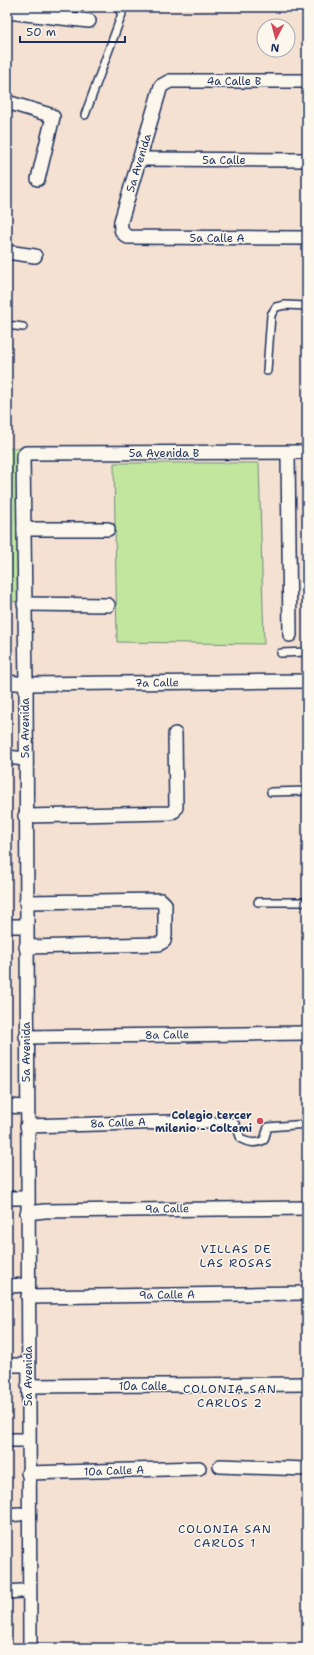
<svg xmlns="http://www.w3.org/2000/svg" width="314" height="1655" font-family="'Shantell Sans',sans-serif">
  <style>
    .grass { fill: #c3e69f; stroke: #6f8a7e }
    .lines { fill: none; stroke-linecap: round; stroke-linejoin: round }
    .service-casing { stroke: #1b2f5e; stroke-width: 10 }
    .minor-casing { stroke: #1b2f5e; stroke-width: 16 }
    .service { stroke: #fbf7ec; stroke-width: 7 }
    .minor { stroke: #fbf7ec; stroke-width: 13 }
    .poi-dot { fill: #d1495b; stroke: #fbf7ec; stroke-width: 1.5 }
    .labels { text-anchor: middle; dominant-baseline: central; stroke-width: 3; stroke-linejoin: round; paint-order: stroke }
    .street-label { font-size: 11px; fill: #1b2f5e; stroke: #fbf7ec }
    .poi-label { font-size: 11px; font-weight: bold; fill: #1b2f5e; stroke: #fbf7ec; text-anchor: end }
    .neighbourhood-label { font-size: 12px; letter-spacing: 1px; fill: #1b2f5e; stroke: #fbf7ec }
  </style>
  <rect width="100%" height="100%" fill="#f4e1d2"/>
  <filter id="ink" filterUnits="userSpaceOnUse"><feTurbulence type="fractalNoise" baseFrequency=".025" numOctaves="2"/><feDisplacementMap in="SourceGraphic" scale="8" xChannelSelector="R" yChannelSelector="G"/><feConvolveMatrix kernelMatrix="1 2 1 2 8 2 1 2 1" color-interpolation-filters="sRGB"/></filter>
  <g filter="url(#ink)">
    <g class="grass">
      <path d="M7,448H19L18,602L7,601Z"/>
      <path d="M114,463H259L264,644L117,642Z"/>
    </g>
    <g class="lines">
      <g class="service-casing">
        <g id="service">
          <path d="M85,115L122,14L117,7"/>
          <path d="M7,325L23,327"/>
          <path d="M267,371L271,315L276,307L285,305L307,306"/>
          <path d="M281,653L307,652"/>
          <path d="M271,792L307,791"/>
          <path d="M258,902H307"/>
          <path d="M206,1121L233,1122L236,1125L241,1139C248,1143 257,1144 264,1140L268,1127L307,1124"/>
        </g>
      </g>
      <g class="minor-casing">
        <g id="minor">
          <path d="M7,12L89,21"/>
          <path d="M307,81H170L161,86L121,221C120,229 121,233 128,237L307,238"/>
          <path d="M7,102L50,115L53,117L38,179"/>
          <path d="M140,159L307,160"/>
          <path d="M7,252L35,256"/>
          <path d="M288,453L290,635"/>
          <path d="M24,529H108"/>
          <path d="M24,604L108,605"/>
          <path d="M7,682L26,684L307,681"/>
          <path d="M7,757L25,759"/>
          <path d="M25,816L170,813L174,811L176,807L175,734"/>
          <path d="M26,902L161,900L165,904V936L164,941L159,944L26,947"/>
          <path d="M7,926H26"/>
          <path d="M26,1037L307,1033"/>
          <path d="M7,1106L27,1107"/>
          <path d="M27,1126L206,1121"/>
          <path d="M7,1198H27"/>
          <path d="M27,1213L45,1211L307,1208"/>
          <path d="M7,1286L27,1285"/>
          <path d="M28,1297L307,1293"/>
          <path d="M7,1365H28"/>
          <path d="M28,1386L307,1384"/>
          <path d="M7,1440H28"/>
          <path d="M220,1466L307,1469"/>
          <path d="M28,1473L199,1468"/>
          <path d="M7,1515L20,1514"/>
          <path d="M7,1592L21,1591"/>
          <path d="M30,1648L26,684L23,456L26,453L307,452"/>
        </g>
      </g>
      <use href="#service" class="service"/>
      <use href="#minor" class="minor"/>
    </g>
  </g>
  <circle class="poi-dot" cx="260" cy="1121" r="4"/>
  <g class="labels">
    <g class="street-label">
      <text x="234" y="81">4a Calle B</text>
      <text x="224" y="160">5a Calle</text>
      <text transform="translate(139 163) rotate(-73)">5a Avenida</text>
      <text x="217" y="238">5a Calle A</text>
      <text x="164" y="453">5a Avenida B</text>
      <text transform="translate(157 683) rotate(-1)">7a Calle</text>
      <text transform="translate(25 728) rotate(-90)">5a Avenida</text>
      <text transform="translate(167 1035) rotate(-1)">8a Calle</text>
      <text transform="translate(26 1052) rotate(-90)">5a Avenida</text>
      <text transform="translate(118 1123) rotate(-2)">8a Calle A</text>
      <text transform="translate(167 1209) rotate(-1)">9a Calle</text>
      <text transform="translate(167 1295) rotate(-1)">9a Calle A</text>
      <text transform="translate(28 1376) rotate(-90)">5a Avenida</text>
      <text x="143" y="1386">10a Calle</text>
      <text transform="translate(114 1471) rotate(-2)">10a Calle A</text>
    </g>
    <g class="poi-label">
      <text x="252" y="1115">Colegio tercer<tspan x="252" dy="13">milenio - Coltemi</tspan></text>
    </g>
    <g class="neighbourhood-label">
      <text x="236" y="1249">VILLAS DE<tspan x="236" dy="14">LAS ROSAS</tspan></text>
      <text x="230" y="1389">COLONIA SAN<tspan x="230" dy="14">CARLOS 2</tspan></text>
      <text x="225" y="1529">COLONIA SAN<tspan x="225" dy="14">CARLOS 1</tspan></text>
    </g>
  </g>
  <rect width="314" height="1655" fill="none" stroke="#fbf7ec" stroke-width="24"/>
  <rect x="12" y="12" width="290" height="1631" fill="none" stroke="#1b2f5e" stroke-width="1.5" filter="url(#ink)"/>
  <g transform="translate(276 38) rotate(186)"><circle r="19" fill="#fbf7ec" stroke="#a1a7b3"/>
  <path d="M0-3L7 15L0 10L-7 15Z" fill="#d1495b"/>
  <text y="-6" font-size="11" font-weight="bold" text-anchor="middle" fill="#1b2f5e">N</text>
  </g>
  <path d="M20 36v6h105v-6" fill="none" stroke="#1b2f5e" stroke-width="2"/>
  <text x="26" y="36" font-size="12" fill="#1b2f5e" stroke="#fbf7ec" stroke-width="3" paint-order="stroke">50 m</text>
</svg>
